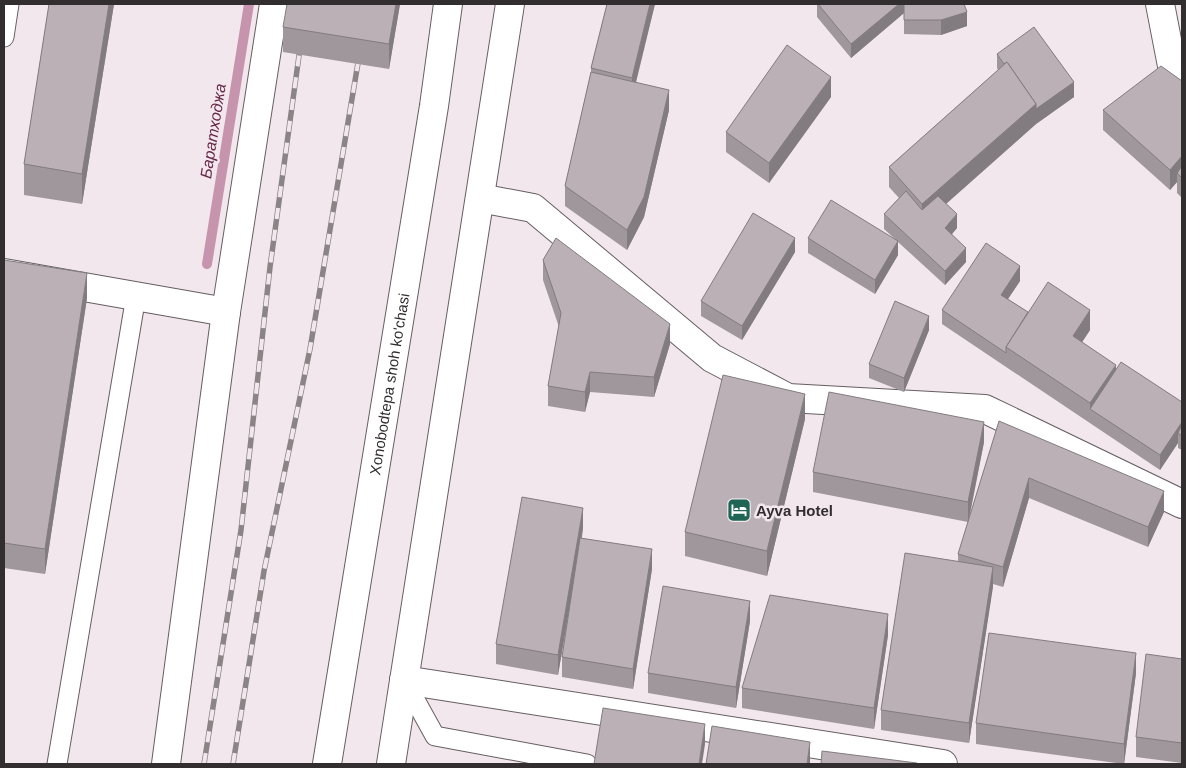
<svg xmlns="http://www.w3.org/2000/svg" width="1186" height="768" font-family="Arial,sans-serif">
  <style>
    .lines { fill: none; stroke-linecap: round; stroke-linejoin: round }
    .stream { stroke: #c794ad; stroke-width: 10 }
    .lane-casing { stroke: #665e62; stroke-width: 21 }
    .street-casing { stroke: #665e62; stroke-width: 30 }
    .highway-casing { stroke: #665e62; stroke-width: 30 }
    .lane { stroke: #fff; stroke-width: 19 }
    .street { stroke: #fff; stroke-width: 28 }
    .highway { stroke: #fff; stroke-width: 28 }
    .rail-casing { stroke: #8b8487; stroke-width: 5.5 }
    .rail { stroke: #f2e7ec; stroke-width: 4; stroke-dasharray: 11; stroke-linecap: butt }
    .wall { fill: #a0979c }
    .shaded-wall { fill: #827b7f }
    .building { fill: #bab0b5; stroke: #827b7f }
    .labels { text-anchor: middle; dominant-baseline: central; stroke-width: 5; stroke-linejoin: round; paint-order: stroke }
    .street-label { font-size: 15px; fill: #322e30; stroke: #f2e7ec }
    .poi-label { font-size: 15px; font-weight: bold; fill: #322e30; stroke: #f2e7ec; text-anchor: start }
    .water-label { font-size: 16px; font-style: italic; fill: #66284a; stroke: #f2e7ec }
  </style>
  <rect width="100%" height="100%" fill="#f2e7ec"/>
  <g class="lines">
    <path class="stream" d="M207,264L249,4"/>
    <g class="lane-casing">
      <g id="lane">
        <path d="M4,37L9,4"/>
        <path d="M404,680L435,736L587,764"/>
        <path d="M57,764L136,296"/>
      </g>
    </g>
    <g class="street-casing">
      <g id="street">
        <path d="M1160,4L1173,71L1182,81"/>
        <path d="M480,198L533,208L712,358L788,398L985,409L1182,504"/>
        <path d="M4,273L226,312"/>
        <path d="M404,680L943,764"/>
        <path d="M166,764L226,312L274,4"/>
      </g>
    </g>
    <g class="highway-casing">
      <g id="highway">
        <path id="s1" d="M327,764L434,106L448,4"/>
        <path d="M391,764L510,4"/>
      </g>
    </g>
    <use href="#lane" class="lane"/>
    <use href="#street" class="street"/>
    <use href="#highway" class="highway"/>
    <g class="rail-casing">
      <g id="rail">
        <path d="M204,764L241,530L270,267L301,41"/>
        <path d="M233,764L264,571L310,349L360,51"/>
      </g>
    </g>
    <use href="#rail" class="rail"/>
  </g>
  <g class="wall">
    <path d="M49,4H114L82,204L24,195V164Z"/>
    <path d="M400,4L389,69L283,52V27Z"/>
    <path d="M607,4H655L635,82L669,110L644,217L627,250L565,206V186L591,72V68Z"/>
    <path d="M817,4H964L967,26L941,35L904,34V13L851,58L817,17Z"/>
    <path d="M997,54L1074,97L1036,124L946,204L957,228L952,234L966,262L945,285L898,242V255L875,294L808,253V238L895,239L884,229V214L899,198L889,187V167L998,70L997,68Z"/>
    <path d="M1182,81V198L1177,193V182L1170,190L1103,130V110Z"/>
    <path d="M831,97L769,183L726,152V132Z"/>
    <path d="M795,252L742,340L701,316V301Z"/>
    <path d="M4,260L87,298L45,574L4,568Z"/>
    <path d="M543,260L670,344L654,397L590,392L585,412L548,406V386L559,327L543,280Z"/>
    <path d="M1020,281L1008,299L1028,312L1090,330L1082,342L1116,370L1182,402V450L1178,448V443L1160,470L942,324V310Z"/>
    <path d="M929,330L904,392L869,378V364Z"/>
    <path d="M805,419L767,576L685,556V532Z"/>
    <path d="M999,421L1164,512L1148,547L1029,498L1003,587L993,584L969,743L881,730V710L958,561V554L968,522L813,492V472L984,442L969,520Z"/>
    <path d="M583,528L582,538L652,569L633,689L562,677V657L570,604L558,675L496,664V644Z"/>
    <path d="M750,621L736,708L648,693V673Z"/>
    <path d="M888,635L874,729L742,708V688Z"/>
    <path d="M1182,659V763L1136,757V737Z"/>
    <path d="M1136,673L1124,764L976,744V723Z"/>
  </g>
  <g class="shaded-wall">
    <path d="M109,4H114L82,204V174Z"/>
    <path d="M396,4H400L389,69V44Z"/>
    <path d="M650,4H655L632,99V78Z"/>
    <path d="M899,4H904V13L851,58V44Z"/>
    <path d="M967,12V26L941,35V20Z"/>
    <path d="M831,77V97L769,183V163Z"/>
    <path d="M1074,82V97L1036,124V109Z"/>
    <path d="M669,90V110L644,217L627,250V230Z"/>
    <path d="M1036,104V124L922,225V204Z"/>
    <path d="M1182,156V176L1177,173V182L1170,190V170Z"/>
    <path d="M957,214V228L945,242V228Z"/>
    <path d="M795,238V252L742,340V326Z"/>
    <path d="M898,241V255L875,294V280Z"/>
    <path d="M966,248V262L945,285V271Z"/>
    <path d="M1020,266V281L1001,309V295Z"/>
    <path d="M87,273V298L45,574V549Z"/>
    <path d="M1090,310V330L1073,356V336Z"/>
    <path d="M929,316V330L904,392V378Z"/>
    <path d="M670,324V344L654,397V377Z"/>
    <path d="M1116,365V385L1090,409V403Z"/>
    <path d="M590,372V392L585,412V392Z"/>
    <path d="M805,394V419L767,576V551Z"/>
    <path d="M984,422V442L968,522V502Z"/>
    <path d="M1182,422V436L1178,433V443L1160,470V455Z"/>
    <path d="M1029,478V498L1003,587V567Z"/>
    <path d="M1164,491V512L1148,547V527Z"/>
    <path d="M583,508V528L558,675V655Z"/>
    <path d="M652,549V569L633,689V669Z"/>
    <path d="M993,567V587L969,743V723Z"/>
    <path d="M750,601V621L736,708V687Z"/>
    <path d="M888,614V635L874,729V708Z"/>
    <path d="M1136,653V673L1124,764V744Z"/>
    <path d="M705,724V744L702,764H699Z"/>
    <path d="M810,742V764H807Z"/>
  </g>
  <g class="building">
    <path d="M49,4H109L82,174L24,164Z"/>
    <path d="M287,4H396L389,44L283,27Z"/>
    <path d="M607,4H650L632,78L591,68Z"/>
    <path d="M818,4H899L851,44Z"/>
    <path d="M904,4H964L967,12L941,20H904Z"/>
    <path d="M1034,27L1074,82L1036,109V104L1007,62L1004,64L997,54Z"/>
    <path d="M787,45L831,77L769,163L726,132Z"/>
    <path d="M1007,62L1036,104L922,204L889,167Z"/>
    <path d="M1161,66L1182,81V156L1170,170L1103,110Z"/>
    <path d="M591,72L669,90L644,197L627,230L565,186Z"/>
    <path d="M1182,166V178L1177,173Z"/>
    <path d="M906,191L922,210L938,196L957,214L945,228L966,248L945,271L884,214Z"/>
    <path d="M831,200L898,241L875,280L808,238Z"/>
    <path d="M753,213L795,238L742,326L701,301Z"/>
    <path d="M556,238L670,324L654,377L590,372L585,392L548,386L561,313L543,260Z"/>
    <path d="M986,243L1020,266L1001,295L1028,312L1006,347V353L942,310Z"/>
    <path d="M4,260L87,273L45,549L4,543Z"/>
    <path d="M1048,282L1090,310L1073,336L1116,365L1090,403L1006,347Z"/>
    <path d="M895,301L929,316L904,378L869,364Z"/>
    <path d="M1121,362L1182,402V422L1160,455L1090,409Z"/>
    <path d="M723,375L805,394L767,551L685,532Z"/>
    <path d="M829,392L984,422L968,502L813,472Z"/>
    <path d="M999,421L1164,491L1148,527L1029,478L1003,567L958,554Z"/>
    <path d="M1182,425V436L1178,433Z"/>
    <path d="M522,497L583,508L558,655L496,644Z"/>
    <path d="M580,538L652,549L633,669L562,657Z"/>
    <path d="M905,553L993,567L969,723L881,710Z"/>
    <path d="M663,586L750,601L736,687L648,673Z"/>
    <path d="M770,595L888,614L874,708L742,688Z"/>
    <path d="M989,633L1136,653L1124,744L976,723Z"/>
    <path d="M1146,654L1182,659V743L1136,737Z"/>
    <path d="M603,708L705,724L699,764H594Z"/>
    <path d="M712,726L810,742L807,764H706Z"/>
    <path d="M822,751L917,763V764H821Z"/>
  </g>
  <defs>
    <g id="hotel-square" transform="scale(1.25)"><rect x="-9" y="-9" width="18" height="18" rx="4" fill="#1f6455" stroke="#f2e7ec"/><path d="M-6-4.5h1.5V1H6V5H4.5V3h-9V5H-6ZM-4 0a1.8 1.8 0 1 1 3.6 0ZM.5 0V-2.5h3Q6-2.5 6 0Z" fill="#fff"/></g>
  </defs>
  <g fill-rule="evenodd">
    <use href="#hotel-square" x="739" y="510"/>
  </g>
  <g class="labels">
    <g class="street-label">
      <text stroke="none"><textPath href="#s1" startOffset="385">Xonobodtepa shoh ko'chasi</textPath></text>
    </g>
    <g class="poi-label">
      <text x="756" y="510">Ayva Hotel</text>
    </g>
    <g class="water-label">
      <text transform="translate(213 131) rotate(-81)">Баратходжа</text>
    </g>
  </g>
  <rect width="1186" height="768" fill="none" stroke="#322e30" stroke-width="10"/>
</svg>
